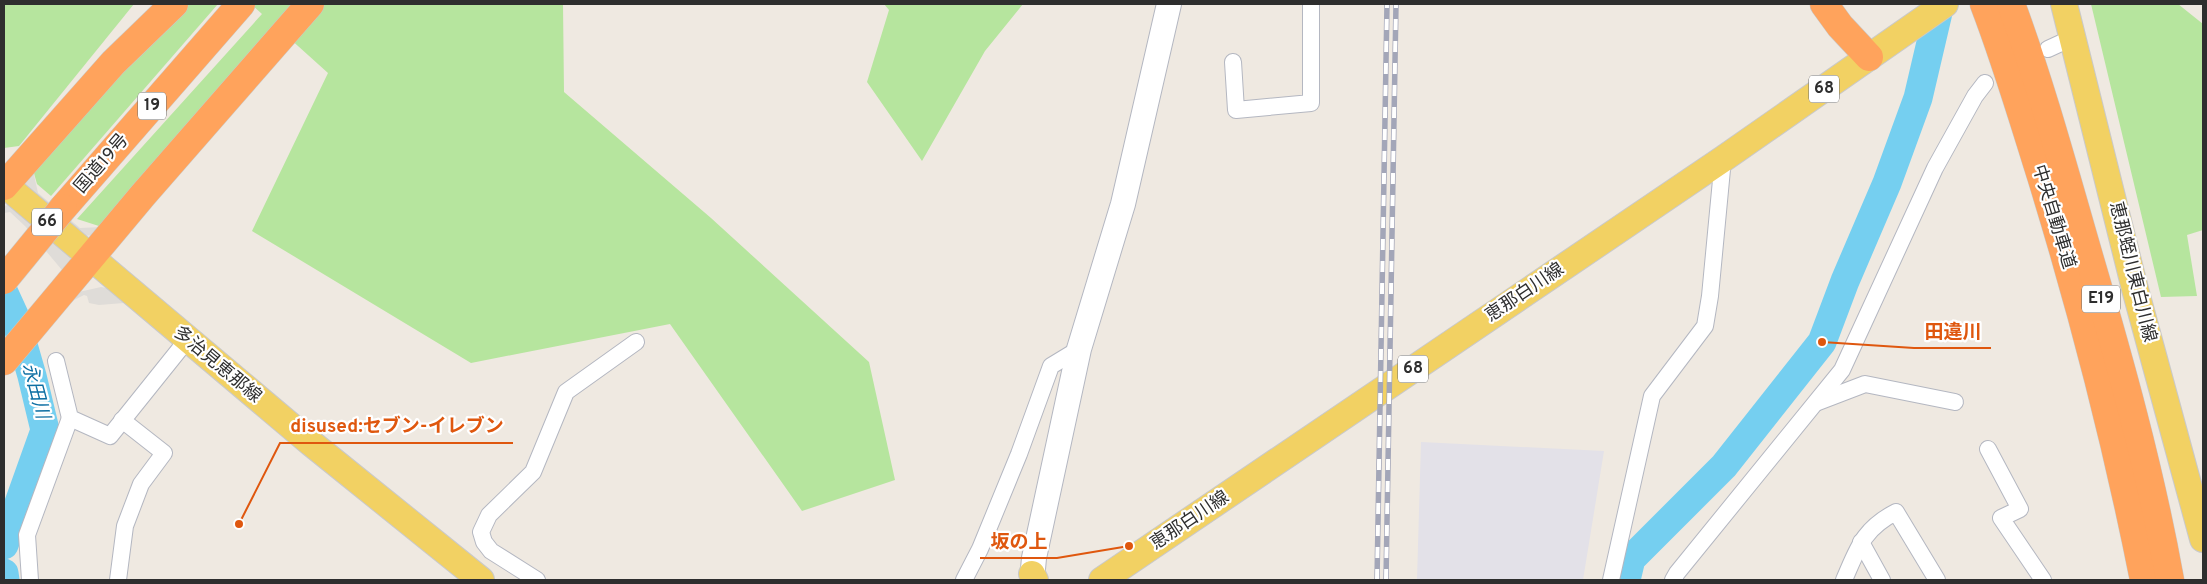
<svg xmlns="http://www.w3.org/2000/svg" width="2207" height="584" font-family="Overpass,'Noto Sans JP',sans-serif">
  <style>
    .industrial { fill: #e3e1e8 }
    .green { fill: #b6e59e }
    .plaza { fill: #dfdcd8 }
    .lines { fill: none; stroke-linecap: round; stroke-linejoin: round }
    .river { stroke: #75cff0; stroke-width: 29 }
    .street-casing { stroke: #b4b7c1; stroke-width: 18 }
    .secondary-casing { stroke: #b4b7c1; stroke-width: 26 }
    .primary-casing { stroke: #c9c9c9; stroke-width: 28 }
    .highway-casing { stroke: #c9c9c9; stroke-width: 29 }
    .street { stroke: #fff; stroke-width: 16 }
    .secondary { stroke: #fff; stroke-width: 24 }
    .primary { stroke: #f2d163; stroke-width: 26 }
    .highway { stroke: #ffa35c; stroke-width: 28 }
    .rail-casing { stroke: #a3a6b8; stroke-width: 5.5 }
    .rail { stroke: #fff; stroke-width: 4; stroke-dasharray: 11; stroke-linecap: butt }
    .highway-bridge-casing { stroke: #c9c9c9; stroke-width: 29; stroke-linecap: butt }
    .highway-bridge { stroke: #ffa35c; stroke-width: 28 }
    .labels { text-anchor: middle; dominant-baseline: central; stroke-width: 4.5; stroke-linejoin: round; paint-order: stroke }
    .shield { fill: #fff; stroke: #6d6d6d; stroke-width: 1 }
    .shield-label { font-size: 16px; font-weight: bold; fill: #2e2e2e }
    .street-label { font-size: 18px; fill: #2e2e2e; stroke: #fff }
    .water-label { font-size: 19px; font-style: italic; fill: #0d6fa3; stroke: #fff }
    .leader { fill: none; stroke: #df570e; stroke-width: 2 }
    .callout-dot { fill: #df570e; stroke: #fff; stroke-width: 2 }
    .callout-label { font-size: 19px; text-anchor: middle; font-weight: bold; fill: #df570e; stroke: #fff; stroke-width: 4.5; stroke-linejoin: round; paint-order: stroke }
  </style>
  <rect width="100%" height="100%" fill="#efe9e1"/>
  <path class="industrial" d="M1421,442L1604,451L1583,580H1417Z"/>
  <g class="green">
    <path d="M4,4H134L19,146L4,148Z"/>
    <path d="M188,4H218L51,196L37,184L32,166L127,65Z"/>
    <path d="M251,4H563L564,92L711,218L869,362L895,480L802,511L670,324L471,363L252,231L328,73L278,28L102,227L77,219L262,14Z"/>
    <path d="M884,4H1023L985,51L922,161L867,82L889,10Z"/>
    <path d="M2091,4H2178L2203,24V230L2187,235L2197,296L2161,297Z"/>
  </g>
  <g class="plaza">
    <path d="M32,166L38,193L80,228L102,227L94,235L84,236L25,191L23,183Z"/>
    <path d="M8,205L70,256L71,261L55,290L62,270L25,226L10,212L4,213V206Z"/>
    <path d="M101,287L112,289L174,338L172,344L124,303L99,305L89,303L87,296L84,295L74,300L51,322L70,294Z"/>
  </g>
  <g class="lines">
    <g class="river">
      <path d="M4,293L15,317L32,376L45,430L4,545"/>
      <path d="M4,573L5,580"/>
      <path d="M1626,580L1631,559L1724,466L1822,342L1845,281L1887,183L1918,98L1940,4"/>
    </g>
    <g class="street-casing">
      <g id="street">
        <path d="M2048,49L2074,37"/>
        <path d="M1233,62L1236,110L1311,103V4"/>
        <path d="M56,361L70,418L110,436L187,340"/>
        <path d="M1818,402L1865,384L1955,402"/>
        <path d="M1988,449L2020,509L2001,518L2043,580"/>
        <path d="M1861,542L1882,580"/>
        <path d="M30,580L27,535L70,418"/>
        <path d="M118,580L125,526L141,484L164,453L122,420"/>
        <path d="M537,580L491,551L484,542L481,532L489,515L533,472L566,392L636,342"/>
        <path d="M964,580L980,549L1019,454L1051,366L1079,349"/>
        <path d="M1611,580L1652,396L1705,326L1710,296L1723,159"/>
        <path d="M1673,580L1677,573L1842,370L1935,168L1975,96L1985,83"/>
        <path d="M1844,580C1858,548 1863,529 1896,512L1937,580"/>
      </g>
    </g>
    <g class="secondary-casing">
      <path id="secondary" d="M1032,580L1034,558L1079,349L1123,204L1169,4"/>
    </g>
    <g class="primary-casing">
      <g id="primary">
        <path d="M2064,4L2135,289L2203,539"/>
        <path d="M4,184L311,443L481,580"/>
        <path d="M1032,574L1035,580"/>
        <path d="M1102,580L1723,159L1945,4"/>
      </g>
    </g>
    <g class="highway-casing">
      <g id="highway">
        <path d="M1824,4L1840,26L1869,57"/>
        <path d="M1984,4C2006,61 2023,119 2041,176C2082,309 2117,444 2144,580"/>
        <path d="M2011,4C2041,85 2064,170 2088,253C2120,362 2150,469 2170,580"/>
        <path d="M4,186L113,63L174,4"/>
        <path d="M63,208L241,4"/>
        <path d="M4,361L143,195L310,4"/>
      </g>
    </g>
    <use href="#street" class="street"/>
    <use href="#secondary" class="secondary"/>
    <use href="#primary" class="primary"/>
    <use href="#highway" class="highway"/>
    <g class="rail-casing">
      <g id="rail">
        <path d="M1377,580L1387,4"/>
        <path d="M1386,580L1396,4"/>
      </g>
    </g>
    <use href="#rail" class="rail"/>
    <g class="highway-bridge-casing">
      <path id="highway-bridge" d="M4,280L63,208"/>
    </g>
    <use href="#highway-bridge" class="highway-bridge"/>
  </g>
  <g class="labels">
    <g class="shield">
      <rect x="1809" y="75.5" width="30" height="27" rx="4"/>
      <rect x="138" y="92.5" width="28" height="27" rx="4"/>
      <rect x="32" y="208.5" width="30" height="27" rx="4"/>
      <rect x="2082" y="285.5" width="38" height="27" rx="4"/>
      <rect x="1398" y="355.5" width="30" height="27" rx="4"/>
    </g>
    <g class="shield-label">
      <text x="1824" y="89">68</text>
      <text x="152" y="106">19</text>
      <text x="47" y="222">66</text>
      <text x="2101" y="299">E19</text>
      <text x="1413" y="369">68</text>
    </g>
    <g class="street-label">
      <text transform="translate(102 164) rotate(-49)">国道19号</text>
      <text transform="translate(2053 217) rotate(73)">中央自動車道</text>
      <text transform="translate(2132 272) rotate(76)">恵那蛭川東白川線</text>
      <text transform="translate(1525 293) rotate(-34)">恵那白川線</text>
      <text transform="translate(217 365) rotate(40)">多治見恵那線</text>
      <text transform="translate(1190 521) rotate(-34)">恵那白川線</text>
    </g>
    <g class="water-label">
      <text transform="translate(35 391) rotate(75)">永田川</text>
    </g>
  </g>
  <path class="leader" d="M1822 342L1914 348H1991M239 524L280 443H513M1129 546L1057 558H980"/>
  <g class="callout-dot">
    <circle cx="1822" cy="342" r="5"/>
    <circle cx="239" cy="524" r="5"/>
    <circle cx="1129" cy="546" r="5"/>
  </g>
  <g class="callout-label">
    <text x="1953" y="338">田違川</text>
    <text x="397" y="432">disused:セブン-イレブン</text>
    <text x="1019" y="548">坂の上</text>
  </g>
  <rect width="2207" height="584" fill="none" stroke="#2e2e2e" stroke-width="10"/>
</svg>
